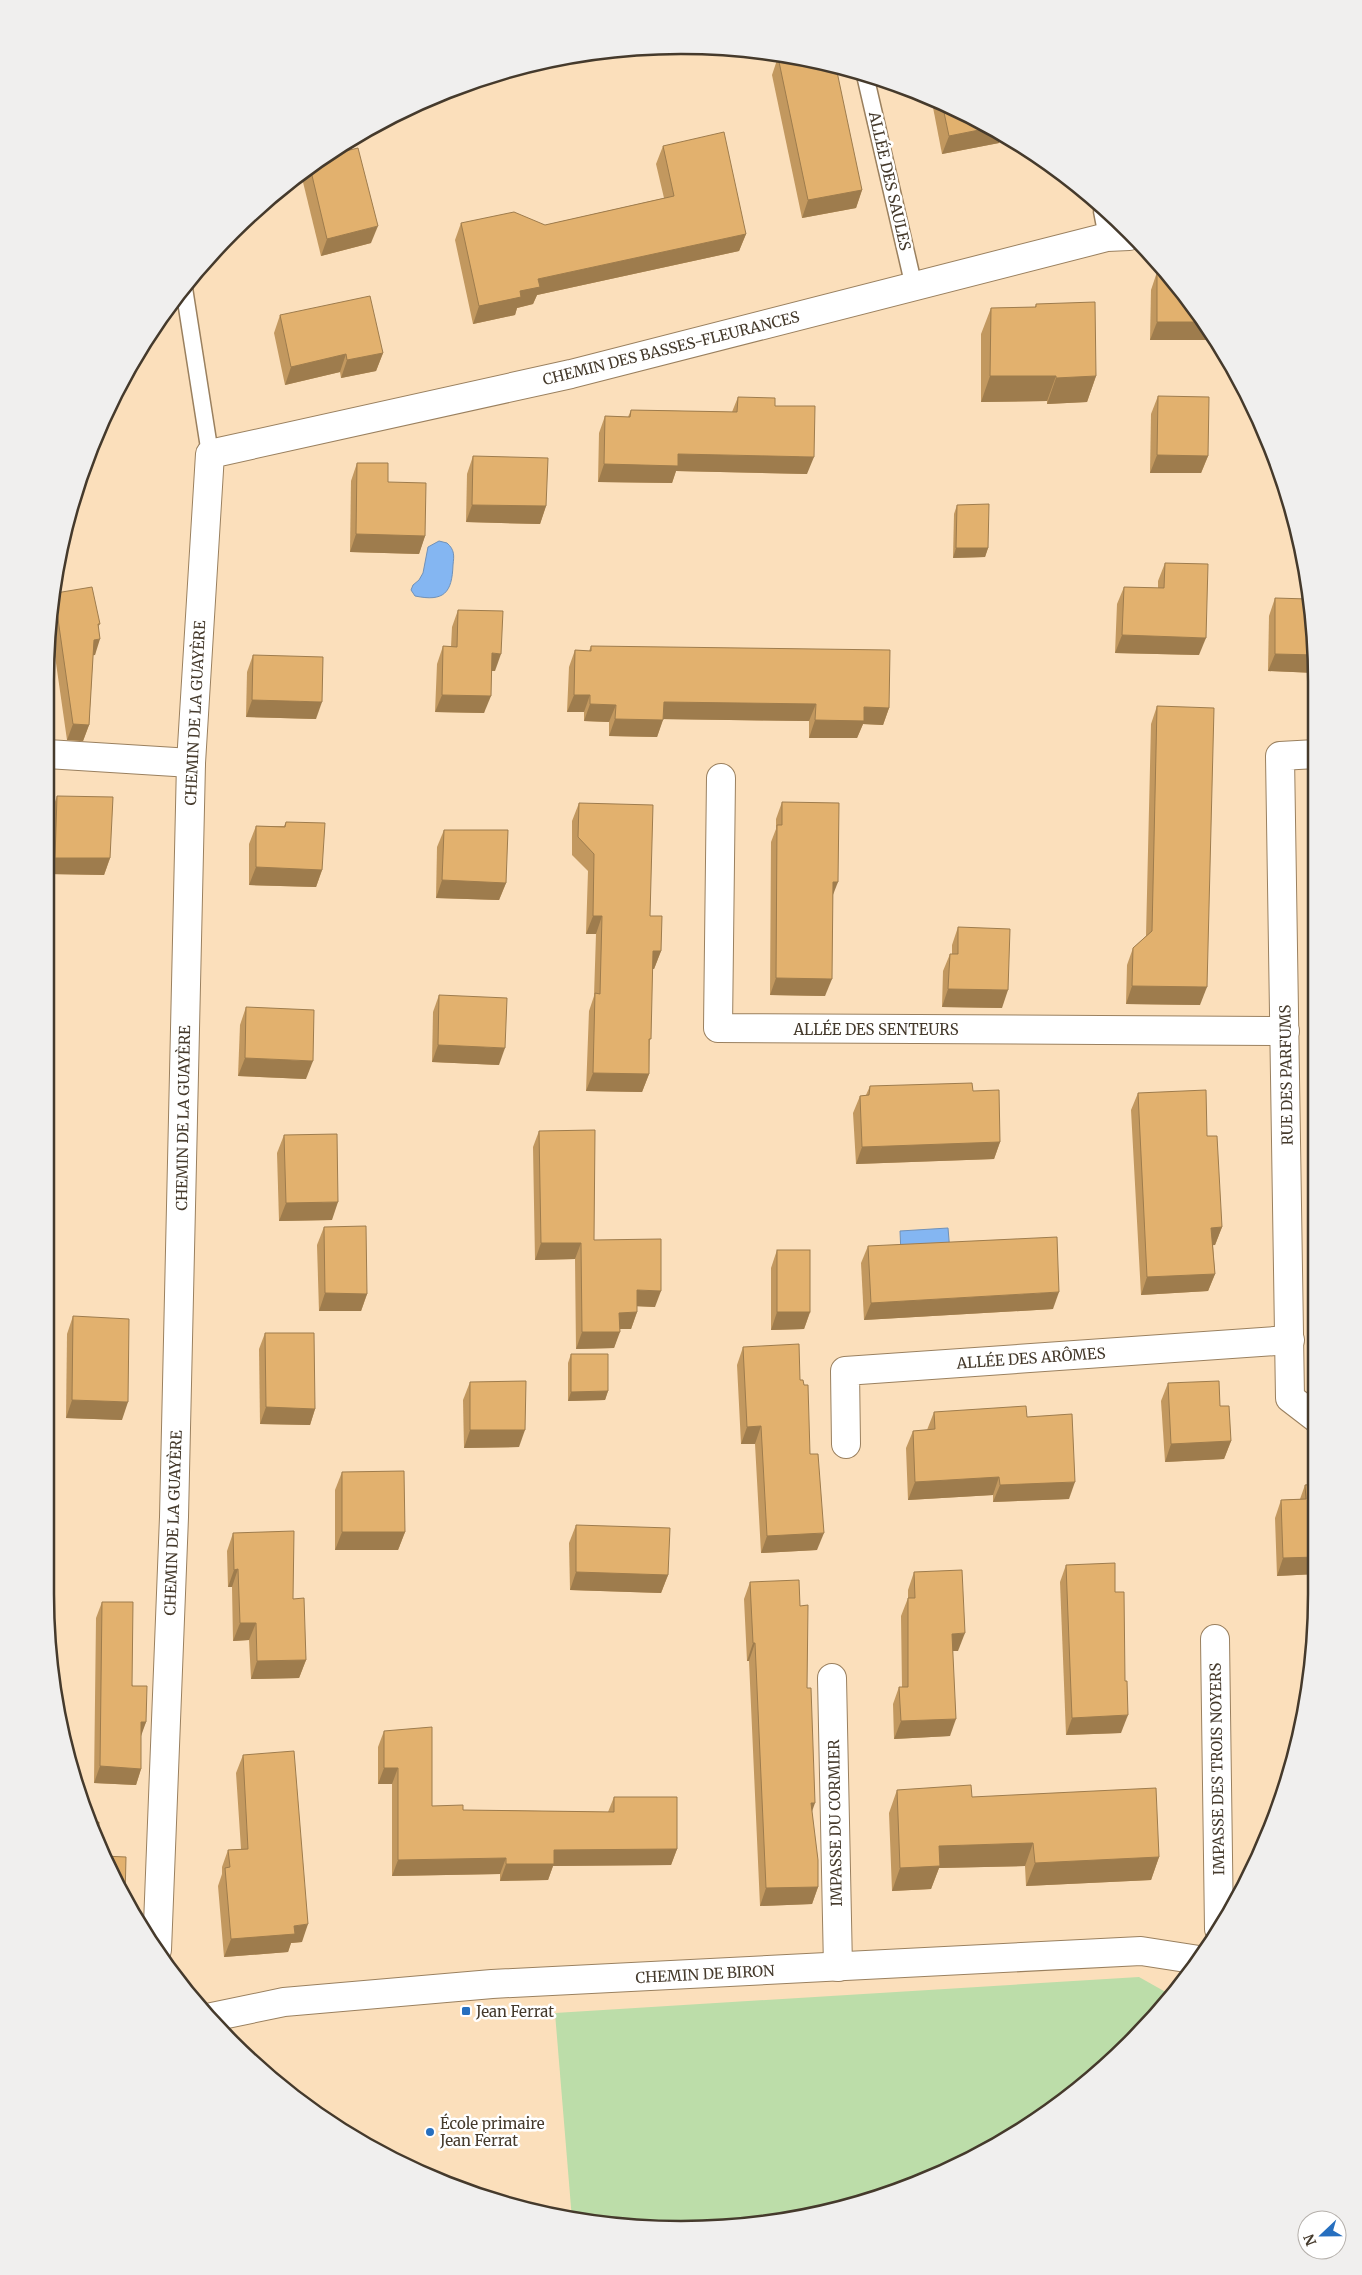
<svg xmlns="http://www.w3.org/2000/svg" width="1362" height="2275" font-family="Merriweather,serif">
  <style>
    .green { fill: #bcdda9 }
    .water { fill: #84b6f2; stroke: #7191b7 }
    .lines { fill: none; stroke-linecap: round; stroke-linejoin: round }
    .lane-casing { stroke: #9a805f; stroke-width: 19 }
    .street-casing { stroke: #9a805f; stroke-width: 30 }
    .lane { stroke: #fff; stroke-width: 16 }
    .street { stroke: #fff; stroke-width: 28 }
    .wall { fill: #c2985f }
    .shaded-wall { fill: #9e7c4d }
    .building { fill: #e2b16e; stroke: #9e7c4d }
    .poi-dot { fill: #266fbf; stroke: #fff; stroke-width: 2 }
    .labels { text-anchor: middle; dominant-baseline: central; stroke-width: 5; stroke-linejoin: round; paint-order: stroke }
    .street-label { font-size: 15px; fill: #453a2c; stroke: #fff }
    .poi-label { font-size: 15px; fill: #453a2c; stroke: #fff; text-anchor: start }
    .rim { fill: none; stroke: #453a2c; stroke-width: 2.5 }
  </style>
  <rect width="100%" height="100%" fill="#fbdfbb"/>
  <path class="green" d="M1139,1977L1171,1995L1131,2044L1068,2099L963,2164L885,2196L764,2225L681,2230L598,2225L572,2219L555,2013Z"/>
  <g class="water">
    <path d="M439,541L447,543C455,550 454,556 453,565C452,593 444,602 415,596L411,590L413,585L419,580L423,573L428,547Z"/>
    <path d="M948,1228L950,1252L901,1254L900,1231Z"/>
  </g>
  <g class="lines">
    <g class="lane-casing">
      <g id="lane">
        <path d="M865,75L914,287"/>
        <path d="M1102,211L1107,237"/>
        <path d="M184,288L210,454"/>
      </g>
    </g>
    <g class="street-casing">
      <g id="street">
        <path d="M47,754L191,763"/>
        <path d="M1316,754L1280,756L1290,1398L1316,1418"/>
        <path d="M721,778L718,1028L1285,1031"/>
        <path d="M846,1444L845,1371L1290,1340"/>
        <path d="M1215,1639L1219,1929"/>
        <path d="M832,1678L838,1967"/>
        <path d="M157,1950L174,1517L191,763L210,454L571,374L1107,237L1129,236"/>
        <path d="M212,2017L284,2002L492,1984L1141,1951L1199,1960"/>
      </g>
    </g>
    <use href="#lane" class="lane"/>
    <use href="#street" class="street"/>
  </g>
  <g class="wall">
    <path d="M778,57L862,190L856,208L802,218L772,75Z"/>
    <path d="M931,97L1002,135L999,143L942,154Z"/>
    <path d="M663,146L746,234L739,251L537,295L533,304L517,308L515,315L473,324L455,240L461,223L545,225L664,198L656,164Z"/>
    <path d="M321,157L371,243L321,256L302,178L304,171Z"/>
    <path d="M1157,272H1167L1214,339V340H1150L1151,290Z"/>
    <path d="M1036,304L1096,376L1087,402L1047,404V401L981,402V334L991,308L1035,307Z"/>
    <path d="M280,315L383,353L376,371L341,378L340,372L285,385L274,333Z"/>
    <path d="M1158,396L1208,456L1201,473H1150L1151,414Z"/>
    <path d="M738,397L775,406L807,474L676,471L672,483L598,482L599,433L605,416L628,417L631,410L732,412Z"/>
    <path d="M473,456L546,506L540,524L466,522L467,474Z"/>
    <path d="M357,463L388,482L425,536L419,554L350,552L351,481Z"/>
    <path d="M957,505L988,548L985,557L953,558L954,514Z"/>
    <path d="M1165,563L1199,655L1115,653L1117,604L1124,587L1158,588V581Z"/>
    <path d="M56,593L100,624L98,627L95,655H93L89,725L83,741L67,740L50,621Z"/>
    <path d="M1275,598L1316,639V673L1268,671L1269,616Z"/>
    <path d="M458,610L495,671H492L484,713L435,712L437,664L443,646L451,647L452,627Z"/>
    <path d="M591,646L889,708L883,725L863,724L857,738H809V721L663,719L657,737L609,736V722L584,721V712H567L569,667L575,650L589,651Z"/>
    <path d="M253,655L316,719L246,717L247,672Z"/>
    <path d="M1157,706L1200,1005L1126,1004L1127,965L1133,948L1146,936L1151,724Z"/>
    <path d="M57,796L110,858L104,875L49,874L51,813Z"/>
    <path d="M782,802L833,896L825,996L770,995L771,842L776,829V819Z"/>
    <path d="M579,803L650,916L661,951L654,969H652L649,1074L642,1092L586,1091L589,1011L594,996L596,934H586L588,871L572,855V821Z"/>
    <path d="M286,822L322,870L316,887L249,885V844L256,826H284Z"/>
    <path d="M444,830L506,883L499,900L436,898L437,847Z"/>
    <path d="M958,927L1002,1008L942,1007L943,971L950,954H952V945Z"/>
    <path d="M439,995L499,1065L432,1062L433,1012Z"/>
    <path d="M246,1007L306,1079L238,1076L240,1025Z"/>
    <path d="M870,1086L1000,1142L994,1159L856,1164L853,1113L860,1096L866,1095Z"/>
    <path d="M1138,1093L1207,1136L1222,1227L1215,1245H1213L1215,1274L1208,1291L1141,1295L1131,1110Z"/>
    <path d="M539,1131L594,1240L655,1307L637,1306V1312L631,1329H620L614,1348L576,1349L575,1259L535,1260L533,1147Z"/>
    <path d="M284,1135L332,1220L279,1221L277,1153Z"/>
    <path d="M324,1227L367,1294L361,1311H319L317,1245Z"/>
    <path d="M868,1246L1053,1309L864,1320L861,1263Z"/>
    <path d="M777,1250L810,1312L804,1329L771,1330V1268Z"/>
    <path d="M73,1316L122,1420L66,1418L67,1334Z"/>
    <path d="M265,1333L315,1409L310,1425L260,1424L259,1349Z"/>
    <path d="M743,1347L800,1380L810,1454L817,1550L761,1553L755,1444H741L737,1365Z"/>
    <path d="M571,1354L608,1391L605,1400L568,1401V1363Z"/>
    <path d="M470,1382L519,1447L464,1448L463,1400Z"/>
    <path d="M1168,1383L1220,1406L1231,1441L1224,1459L1165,1462L1161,1401Z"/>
    <path d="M934,1412L1027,1417L1069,1499L993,1502V1495L908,1500L906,1448L913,1431L927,1430Z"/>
    <path d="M342,1472L405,1532L398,1550H335V1490Z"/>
    <path d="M1316,1484V1574L1277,1576L1275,1518L1281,1500L1300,1499L1305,1485Z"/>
    <path d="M576,1525L668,1575L661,1593L570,1590L569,1543Z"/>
    <path d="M233,1533L293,1599L306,1660L299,1678L251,1679L249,1640L233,1641L232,1587H228L227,1551Z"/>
    <path d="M1066,1565L1115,1592L1125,1681L1121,1733L1066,1735L1060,1582Z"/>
    <path d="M914,1572L958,1651H953L950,1736L894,1739L893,1704L899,1687H902L901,1616L908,1598V1590Z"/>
    <path d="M750,1582L800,1606L807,1688L812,1813L818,1887L812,1904L760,1906L749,1661H747L744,1599Z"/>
    <path d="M102,1602L146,1722L141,1734V1769L136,1785L94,1783L96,1618Z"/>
    <path d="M384,1731L432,1806L463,1810L608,1812L614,1797L677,1849L671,1865L553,1866L548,1880L500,1881V1874L392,1876V1784H378V1747Z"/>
    <path d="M243,1755L302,1942L291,1943L288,1952L224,1957L218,1886L222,1874V1867L228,1850L241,1849L236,1773Z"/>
    <path d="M897,1790L972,1797L1159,1857L1151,1880L1026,1886L1025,1866L939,1868L931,1889L892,1891L889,1813Z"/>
  </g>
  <g class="shaded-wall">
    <path d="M989,128L1002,135L999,143L942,154L949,136Z"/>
    <path d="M862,190L856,208L802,218L808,200Z"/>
    <path d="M378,226L371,243L321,256L327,239Z"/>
    <path d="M746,234L739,251L537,295L533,304L517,308L515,315L473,324L479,306L520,291L538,279Z"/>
    <path d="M1157,322H1202L1214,339V340H1150Z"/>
    <path d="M383,353L376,371L341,378L347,360Z"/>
    <path d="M346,354L340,372L285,385L291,367Z"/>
    <path d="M990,376H1056L1047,401L981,402Z"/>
    <path d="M1096,376L1087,402L1047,404L1056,378Z"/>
    <path d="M678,454L814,457L807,474L676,471L672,483L598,482L604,464Z"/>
    <path d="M1157,455L1208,456L1201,473H1150Z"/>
    <path d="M472,505L546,506L540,524L466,522Z"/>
    <path d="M356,534L425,536L419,554L350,552Z"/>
    <path d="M956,548H988L985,557L953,558Z"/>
    <path d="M1122,635L1206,638L1199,655L1115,653Z"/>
    <path d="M100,639L95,655L88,656L94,640Z"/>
    <path d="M492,653L501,654L495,671H486Z"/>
    <path d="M1275,654L1316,655V673L1268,671Z"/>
    <path d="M442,695L491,696L484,713L435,712Z"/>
    <path d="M574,695H590L584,712H567Z"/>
    <path d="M252,700L322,702L316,719L246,717Z"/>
    <path d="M664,702L816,704L809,721L657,719Z"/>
    <path d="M590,704L616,705L609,722L584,721Z"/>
    <path d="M864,707L889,708L883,725L863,724L857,738H809L815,720Z"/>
    <path d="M615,719L663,720L657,737L609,736Z"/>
    <path d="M73,724L89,725L83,741L67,740Z"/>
    <path d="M55,858H110L104,875L49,874Z"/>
    <path d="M256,867L322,870L316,887L249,885Z"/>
    <path d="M442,880L506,883L499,900L436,898Z"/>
    <path d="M833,882H838L831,900Z"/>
    <path d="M593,916H602L596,934H586Z"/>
    <path d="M653,951H661L654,969L646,968Z"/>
    <path d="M776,978L832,979L825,996L770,995Z"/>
    <path d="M1132,986L1207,987L1200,1005L1126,1004Z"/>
    <path d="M948,989L1008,990L1002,1008L942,1007Z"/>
    <path d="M438,1045L505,1048L499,1065L432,1062Z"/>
    <path d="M245,1058L313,1061L306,1079L238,1076Z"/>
    <path d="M593,1073L649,1074L642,1092L586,1091Z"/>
    <path d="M1000,1142L994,1159L856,1164L862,1147Z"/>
    <path d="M338,1202L332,1220L279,1221L286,1203Z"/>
    <path d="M1222,1227L1215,1245L1205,1246L1211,1228Z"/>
    <path d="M541,1243H581L575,1259L535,1260Z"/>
    <path d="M1215,1274L1208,1291L1141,1295L1147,1277Z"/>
    <path d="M637,1290L661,1291L655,1307L631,1306Z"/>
    <path d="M1059,1292L1053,1309L864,1320L871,1303Z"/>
    <path d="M325,1293L367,1294L361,1311H319Z"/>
    <path d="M637,1312L631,1329H613L619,1313Z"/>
    <path d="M777,1312H810L804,1329L771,1330Z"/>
    <path d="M582,1332H620L614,1348L576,1349Z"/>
    <path d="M608,1391L605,1400L568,1401L571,1392Z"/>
    <path d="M72,1400L128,1402L122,1420L66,1418Z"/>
    <path d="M266,1407L315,1409L310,1425L260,1424Z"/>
    <path d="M761,1426L755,1444H741L747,1427Z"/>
    <path d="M470,1430H525L519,1447L464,1448Z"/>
    <path d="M1231,1441L1224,1459L1165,1462L1171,1444Z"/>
    <path d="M999,1477L993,1495L908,1500L915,1482Z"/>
    <path d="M1075,1482L1069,1499L993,1502L1000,1485Z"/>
    <path d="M342,1532H405L398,1550H335Z"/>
    <path d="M824,1533L817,1550L761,1553L767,1536Z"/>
    <path d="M1316,1557V1574L1277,1576L1283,1558Z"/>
    <path d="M238,1569L232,1587H228L234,1570Z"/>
    <path d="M576,1572L668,1575L661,1593L570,1590Z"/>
    <path d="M240,1623H256L249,1640L233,1641Z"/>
    <path d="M965,1633L958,1651H946L952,1634Z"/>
    <path d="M753,1643H755L749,1661H747Z"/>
    <path d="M306,1660L299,1678L251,1679L257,1661Z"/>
    <path d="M1128,1715L1121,1733L1066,1735L1072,1718Z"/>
    <path d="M956,1719L950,1736L894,1739L901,1721Z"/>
    <path d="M141,1722H146L140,1739Z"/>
    <path d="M100,1766L141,1769L136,1785L94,1783Z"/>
    <path d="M384,1768H398L392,1784H378Z"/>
    <path d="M811,1803H815L809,1820Z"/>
    <path d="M1033,1843L1025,1866L939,1868L931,1889L892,1891L900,1868L939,1846Z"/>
    <path d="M677,1849L671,1865L553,1866L548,1880L500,1881L506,1864L554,1850Z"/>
    <path d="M1159,1857L1151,1880L1026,1886L1035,1863Z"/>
    <path d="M506,1858L500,1874L392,1876L398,1860Z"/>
    <path d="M818,1887L812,1904L760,1906L766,1888Z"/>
    <path d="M308,1924L302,1942L291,1943L288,1952L224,1957L231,1939L294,1926Z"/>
  </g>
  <g class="building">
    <path d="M786,55L805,57L836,67L862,190L808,200L778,57Z"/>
    <path d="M942,103L989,128L949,136Z"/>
    <path d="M724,132L746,234L538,279L540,287L520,291L521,297L479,306L461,223L514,212L545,225L674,196L663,146Z"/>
    <path d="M358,148L378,226L327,239L310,167L321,157Z"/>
    <path d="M1157,272H1167L1202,322H1157Z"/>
    <path d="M370,296L383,353L347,360L346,354L291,367L280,315Z"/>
    <path d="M1095,302L1096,376L1056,378V376H990L991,308L1036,307V304Z"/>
    <path d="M1158,396L1209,397L1208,456L1157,455Z"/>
    <path d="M738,397L775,398V406H815L814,457L678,454V466L604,464L605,416L630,417L631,410L737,412Z"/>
    <path d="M473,456L548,458L546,506L472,505Z"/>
    <path d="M357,463H388V482L426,483L425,536L356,534Z"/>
    <path d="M989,504L988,548H956L957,505Z"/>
    <path d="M1165,563L1208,564L1206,638L1122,635L1124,587L1164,588Z"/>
    <path d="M92,587L100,624H98L100,639L94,640L89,725L73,724L55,598L56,593Z"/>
    <path d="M1275,598L1308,599L1316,639V655L1275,654Z"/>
    <path d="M458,610L503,611L501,654L492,653L491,696L442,695L443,646L457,647Z"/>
    <path d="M591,646L890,650L889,708L864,707V721L815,720L816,704L664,702L663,720L615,719L616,705L590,704V695H574L575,650L591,651Z"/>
    <path d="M253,655L323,657L322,702L252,700Z"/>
    <path d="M1157,706L1214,708L1207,987L1132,986L1133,948L1152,931Z"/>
    <path d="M57,796L113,797L110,858H55Z"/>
    <path d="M782,802L839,803L838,882H833L832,979L776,978L777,825H782Z"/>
    <path d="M579,803L653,805L650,916H662L661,951H653L651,1039H649V1074L593,1073L595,993L600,994L602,916H593L594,854L578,837Z"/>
    <path d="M286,822L325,823L322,870L256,867V826L285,827Z"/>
    <path d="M444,830H508L506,883L442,880Z"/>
    <path d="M958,927L1010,929L1008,990L948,989L950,954H958Z"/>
    <path d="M439,995L507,998L505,1048L438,1045Z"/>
    <path d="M246,1007L314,1010L313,1061L245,1058Z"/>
    <path d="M972,1083L973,1091L999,1090L1000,1142L862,1147L860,1096L869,1095L870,1086Z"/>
    <path d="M1206,1090L1207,1136H1217L1222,1227L1211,1228L1215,1274L1147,1277L1138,1093Z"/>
    <path d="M595,1130L594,1240L661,1239V1291L637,1290V1312L619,1313L620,1332H582L581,1243H541L539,1131Z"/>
    <path d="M337,1134L338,1202L286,1203L284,1135Z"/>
    <path d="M366,1226L367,1294L325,1293L324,1227Z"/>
    <path d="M1057,1237L1059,1292L871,1303L868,1246Z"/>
    <rect x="777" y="1250" width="33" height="62"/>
    <path d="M73,1316L129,1319L128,1402L72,1400Z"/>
    <path d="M265,1333H314L315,1409L266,1407Z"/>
    <path d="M799,1344L800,1380H803L804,1385H808L810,1454H818L824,1533L767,1536L761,1426L747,1427L743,1347Z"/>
    <path d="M571,1354H608V1391L571,1392Z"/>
    <path d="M526,1381L525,1430H470V1382Z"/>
    <path d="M1219,1381L1220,1406H1229L1231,1441L1171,1444L1168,1383Z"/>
    <path d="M1026,1406L1027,1417L1072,1414L1075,1482L1000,1485L999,1477L915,1482L913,1431L935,1429L934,1412Z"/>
    <path d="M404,1471L405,1532H342V1472Z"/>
    <path d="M1316,1484V1557L1283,1558L1281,1500L1306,1499L1305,1485Z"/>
    <path d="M576,1525L670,1528L668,1575L576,1572Z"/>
    <path d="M294,1531L293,1599L304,1598L306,1660L257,1661L256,1623H240L238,1569L234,1570L233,1533Z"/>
    <path d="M1115,1563V1592H1124L1125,1681H1127L1128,1715L1072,1718L1066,1565Z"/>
    <path d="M962,1570L965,1633L952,1634L956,1719L901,1721L899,1687H908V1598H915L914,1572Z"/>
    <path d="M799,1580L800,1606L808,1605L807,1688H811L815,1803H811L818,1860V1887L766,1888L755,1643H753L750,1582Z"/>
    <path d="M102,1602H133L132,1686H147L146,1722H141V1769L100,1766Z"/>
    <path d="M432,1727V1806L463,1805V1810L614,1812V1797H677V1849L554,1850V1864H506V1858L398,1860V1768H384V1731Z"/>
    <path d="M294,1751L308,1924L294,1926L295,1934L231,1939L225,1868L230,1867L228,1850L248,1849L243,1755Z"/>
    <path d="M971,1785L972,1797L1156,1788L1159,1857L1035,1863L1033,1843L939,1846L940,1866L900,1868L897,1790Z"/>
    <path d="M89,1822H99L98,1846Z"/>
    <path d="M103,1856L126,1857L125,1898L111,1876Z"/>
  </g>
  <g class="poi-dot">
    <rect x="461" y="2006" width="10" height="10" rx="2.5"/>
    <circle cx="430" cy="2132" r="5"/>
  </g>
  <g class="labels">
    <g class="street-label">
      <text transform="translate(890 181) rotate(77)">ALLÉE DES SAULES</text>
      <text transform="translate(671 348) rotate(-14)">CHEMIN DES BASSES-FLEURANCES</text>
      <text transform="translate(195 713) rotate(-87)">CHEMIN DE LA GUAYÈRE</text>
      <text x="876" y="1029">ALLÉE DES SENTEURS</text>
      <text transform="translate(1286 1075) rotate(-91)">RUE DES PARFUMS</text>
      <text transform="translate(183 1118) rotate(-89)">CHEMIN DE LA GUAYÈRE</text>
      <text transform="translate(1031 1358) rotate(-4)">ALLÉE DES ARÔMES</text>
      <text transform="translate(173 1523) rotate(-88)">CHEMIN DE LA GUAYÈRE</text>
      <text transform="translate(1217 1769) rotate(-91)">IMPASSE DES TROIS NOYERS</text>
      <text transform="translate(835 1823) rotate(-91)">IMPASSE DU CORMIER</text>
      <text transform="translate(705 1974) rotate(-3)">CHEMIN DE BIRON</text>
    </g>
    <g class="poi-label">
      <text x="476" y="2011">Jean Ferrat</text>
      <text x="440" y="2123">École primaire<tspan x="440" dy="17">Jean Ferrat</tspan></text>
    </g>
  </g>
  <path d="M0 0H1362V2275H0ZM681 54H681A627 627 0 0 1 1308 681V1594A627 627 0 0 1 681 2221H681A627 627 0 0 1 54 1594V681A627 627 0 0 1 681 54Z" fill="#f0efee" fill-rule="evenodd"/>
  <path class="rim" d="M681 54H681A627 627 0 0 1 1308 681V1594A627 627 0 0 1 681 2221H681A627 627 0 0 1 54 1594V681A627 627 0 0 1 681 54Z"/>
  <g transform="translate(1322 2235) rotate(248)"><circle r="24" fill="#ffffff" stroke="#b5b0ab"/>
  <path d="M0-4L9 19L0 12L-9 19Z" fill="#266fbf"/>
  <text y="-8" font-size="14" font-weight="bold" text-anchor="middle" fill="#453a2c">N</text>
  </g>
</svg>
